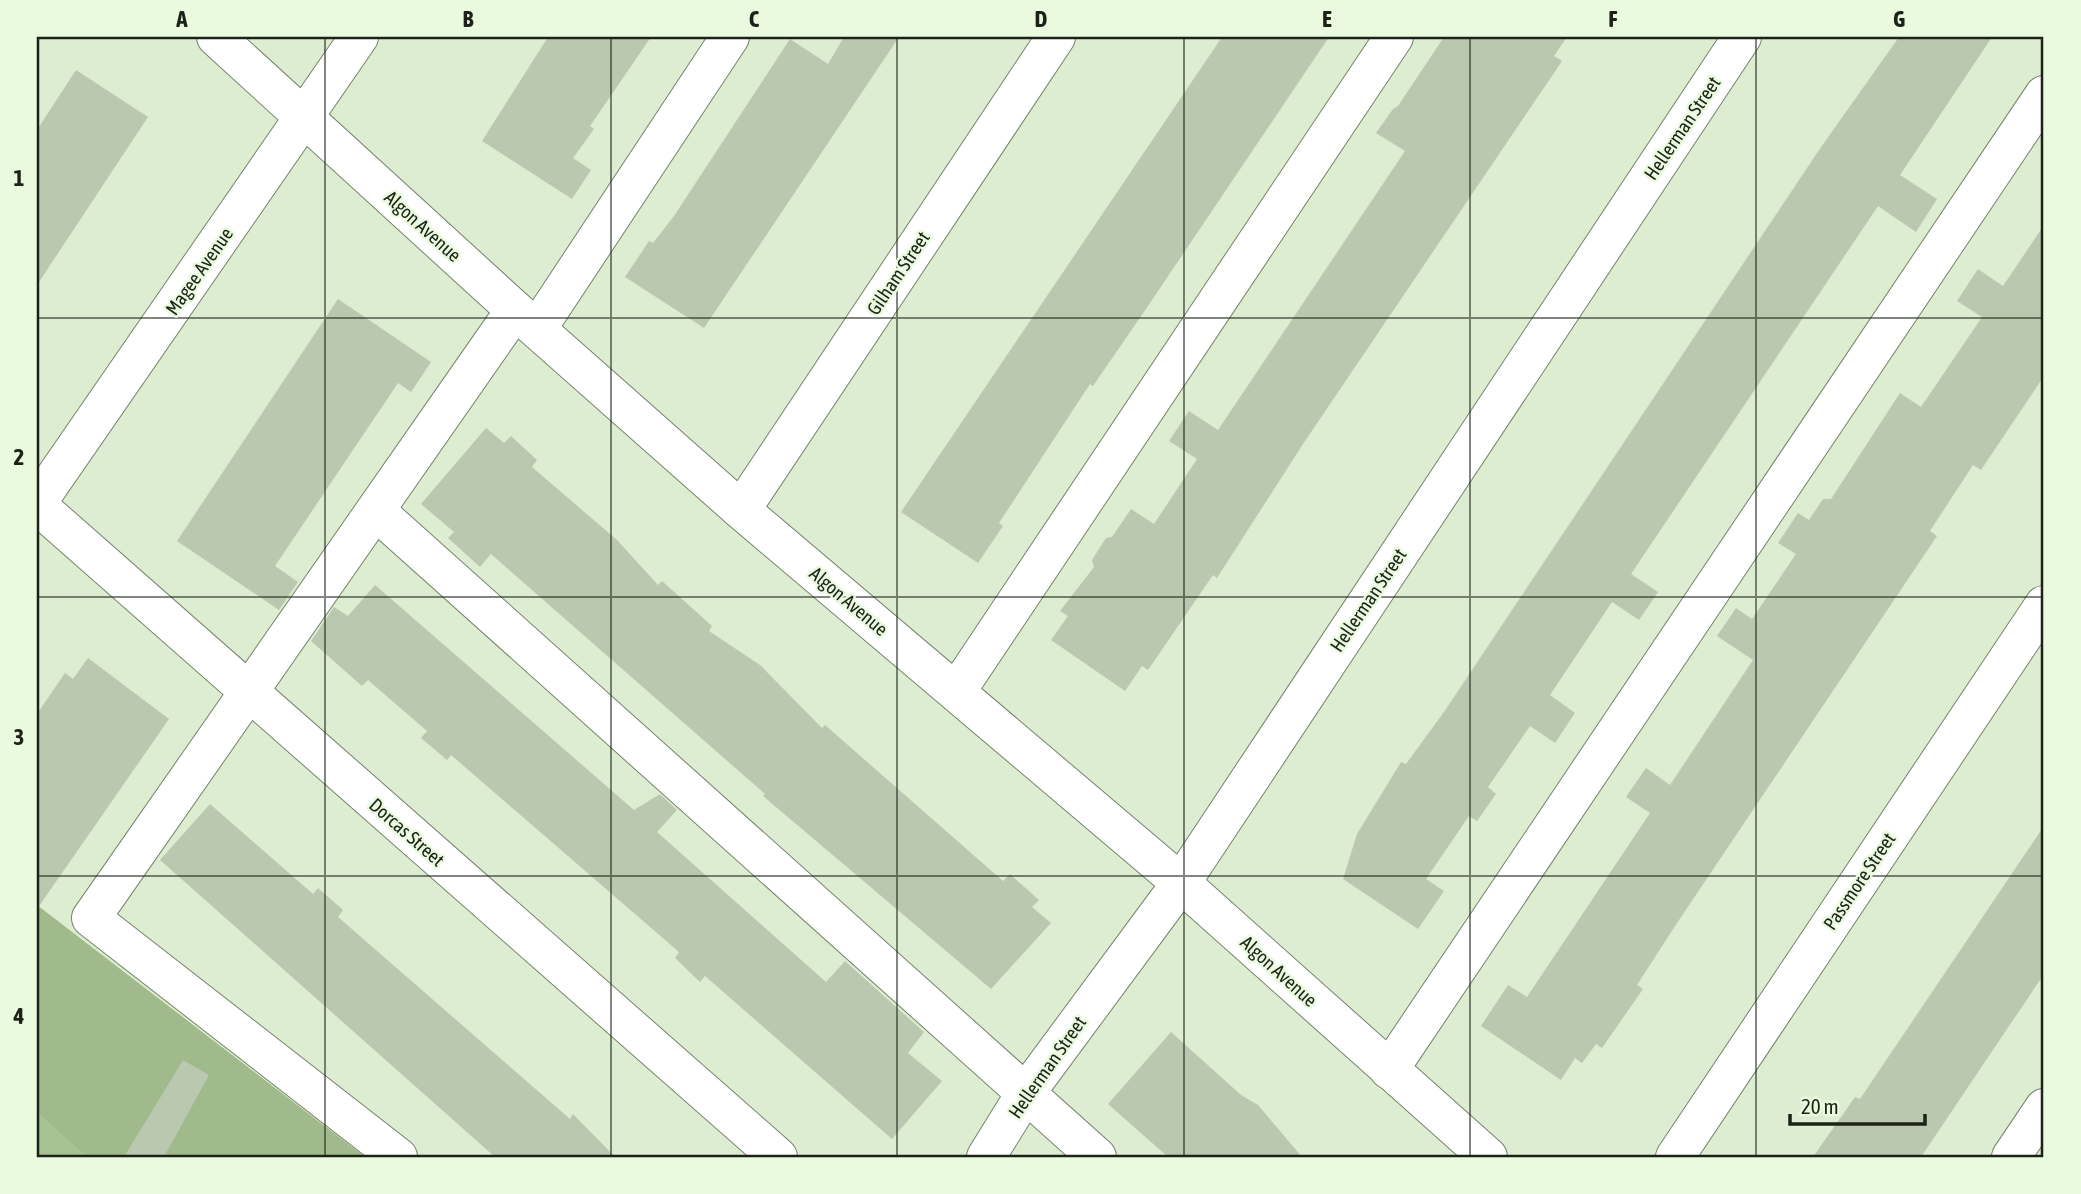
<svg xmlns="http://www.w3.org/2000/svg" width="2081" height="1194" font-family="'Asap Condensed',sans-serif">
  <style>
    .green { fill: #a6c192 }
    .forest { fill: #a0ba8c }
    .building { fill: #b9c8ae }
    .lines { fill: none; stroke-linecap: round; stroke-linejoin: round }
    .minor-casing { stroke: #75836b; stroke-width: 40 }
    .minor { stroke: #fff; stroke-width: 38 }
    .grid { fill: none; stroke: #1c2218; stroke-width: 2; stroke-opacity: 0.55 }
    .labels { text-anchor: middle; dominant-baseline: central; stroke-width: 5; stroke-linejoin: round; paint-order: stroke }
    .street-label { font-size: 19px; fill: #1c2218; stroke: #eafadf }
    .neatline { fill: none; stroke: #1c2218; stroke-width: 2.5 }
    .grid-label { font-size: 23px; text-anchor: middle; font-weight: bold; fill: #1c2218 }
  </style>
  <rect width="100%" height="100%" fill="#ddedd2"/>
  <path class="green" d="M37,1113L86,1157H37Z"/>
  <path class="forest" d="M37,905L365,1157H86L37,1113Z"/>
  <g class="building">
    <path d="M548,37H651L590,126L594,129L573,158L591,170L572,199L482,141Z"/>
    <path d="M844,37H899L704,328L625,277L649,241L653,243L674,216L790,39L828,64Z"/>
    <path d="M1222,37H1329L1148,306L1093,386L1090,384L999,523L1003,526L978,563L901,512Z"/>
    <path d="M1444,37H1567L1554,56L1562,61L1303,444L1217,578L1213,575L1148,670L1142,666L1125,691L1051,640L1068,616L1060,611L1094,567L1092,560L1106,538L1112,537L1131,509L1154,524L1197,459L1169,441L1189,411L1218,430L1405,151L1376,133L1393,109L1398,106Z"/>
    <path d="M1899,37H1992L1900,175L1937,199L1916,232L1878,206L1631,574L1658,592L1639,620L1612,602L1550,695L1575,713L1555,743L1530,726L1488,787L1496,794L1477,821L1469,816L1426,879L1444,891L1418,929L1343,879L1357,834L1401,762L1406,764L1444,712L1819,150Z"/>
    <path d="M76,70L148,117L37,285V130Z"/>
    <path d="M2044,225V376L1981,470L1973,465L1930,531L1937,536L1677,923L1637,985L1643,989L1602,1048L1596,1044L1582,1063L1575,1058L1561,1080L1481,1026L1508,985L1527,997L1650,813L1626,797L1646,768L1670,785L1753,660L1717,636L1736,608L1752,619L1796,554L1778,543L1798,513L1809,520L1823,499H1831L1900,393L1921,407L1982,317L1957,301L1978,269L2003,286Z"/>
    <path d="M338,299L431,362L411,392L398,383L275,566L298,582L279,610L177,541Z"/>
    <path d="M486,428L504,443L511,436L537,460L532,467L617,540L658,585L662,581L712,626L709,631L760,665L822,728L825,725L1003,881L1010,874L1039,900L1032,907L1051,923L991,989L763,796L765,794L491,554L480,567L448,538L454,532L421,504Z"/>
    <path d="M375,585L634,810L660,794L677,810L657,832L826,982L845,961L924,1032L908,1053L942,1081L892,1139L705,976L700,982L675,958L679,952L451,755L447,760L421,738L427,731L368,680L362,686L311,641L334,607L348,616Z"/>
    <path d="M88,658L169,719L37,909V714L65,673L73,679Z"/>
    <path d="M210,804L313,894L318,888L343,910L338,917L570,1119L573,1114L615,1157H495L160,860Z"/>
    <path d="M2044,826V974L1921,1157H1813L1855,1097L1860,1099Z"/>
    <path d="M1171,1032L1241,1095L1258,1105L1302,1157H1168L1108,1104Z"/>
    <path d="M183,1060L209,1075L164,1157H124Z"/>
  </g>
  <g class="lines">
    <g class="minor-casing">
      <g id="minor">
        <path d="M216,37L515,310L741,510L1181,883L1488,1157"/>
        <path d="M537,329L730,37"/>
        <path d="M37,503L359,37"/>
        <path d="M37,505L778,1157"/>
        <path d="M741,510L1056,37"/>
        <path d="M376,511L1097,1157"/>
        <path d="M956,692L1394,37"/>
        <path d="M1389,1070L2044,95"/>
        <path d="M398,1157L91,918L515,310"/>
        <path d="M986,1157L1025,1094L1181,883L1742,37"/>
        <path d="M1675,1157L2044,605"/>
        <path d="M2011,1157L2044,1108"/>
      </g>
    </g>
    <use href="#minor" class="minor"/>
  </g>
  <path class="grid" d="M325,37V1157M611,37V1157M897,37V1157M1184,37V1157M1470,37V1157M1756,37V1157M37,318H2044M37,597H2044M37,876H2044"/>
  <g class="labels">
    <g class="street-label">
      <text transform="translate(1682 128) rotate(-56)">Hellerman Street</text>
      <text transform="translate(423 226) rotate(42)">Algon Avenue</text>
      <text transform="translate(199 271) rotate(-55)">Magee Avenue</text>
      <text transform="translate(898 273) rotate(-56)">Gilham Street</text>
      <text transform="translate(1368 600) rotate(-56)">Hellerman Street</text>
      <text transform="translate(849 601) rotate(40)">Algon Avenue</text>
      <text transform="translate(407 832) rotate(41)">Dorcas Street</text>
      <text transform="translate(1859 881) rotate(-56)">Passmore Street</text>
      <text transform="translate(1279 971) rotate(42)">Algon Avenue</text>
      <text transform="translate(1047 1067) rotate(-55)">Hellerman Street</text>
    </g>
  </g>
  <rect width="2081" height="1194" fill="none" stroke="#eafadf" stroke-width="77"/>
  <path d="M1790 1114v10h135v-10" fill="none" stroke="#1c2218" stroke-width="3.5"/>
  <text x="1801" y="1114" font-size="21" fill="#1c2218" stroke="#eafadf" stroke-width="5" paint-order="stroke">20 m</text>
  <rect x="38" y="38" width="2004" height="1118" class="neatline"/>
  <g class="grid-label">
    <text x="182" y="27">A</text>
    <text x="468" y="27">B</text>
    <text x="754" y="27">C</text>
    <text x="1041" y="27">D</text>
    <text x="1327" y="27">E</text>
    <text x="1613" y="27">F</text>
    <text x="1899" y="27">G</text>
    <text x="19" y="186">1</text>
    <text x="19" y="465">2</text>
    <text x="19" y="745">3</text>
    <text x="19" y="1024">4</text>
  </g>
</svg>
